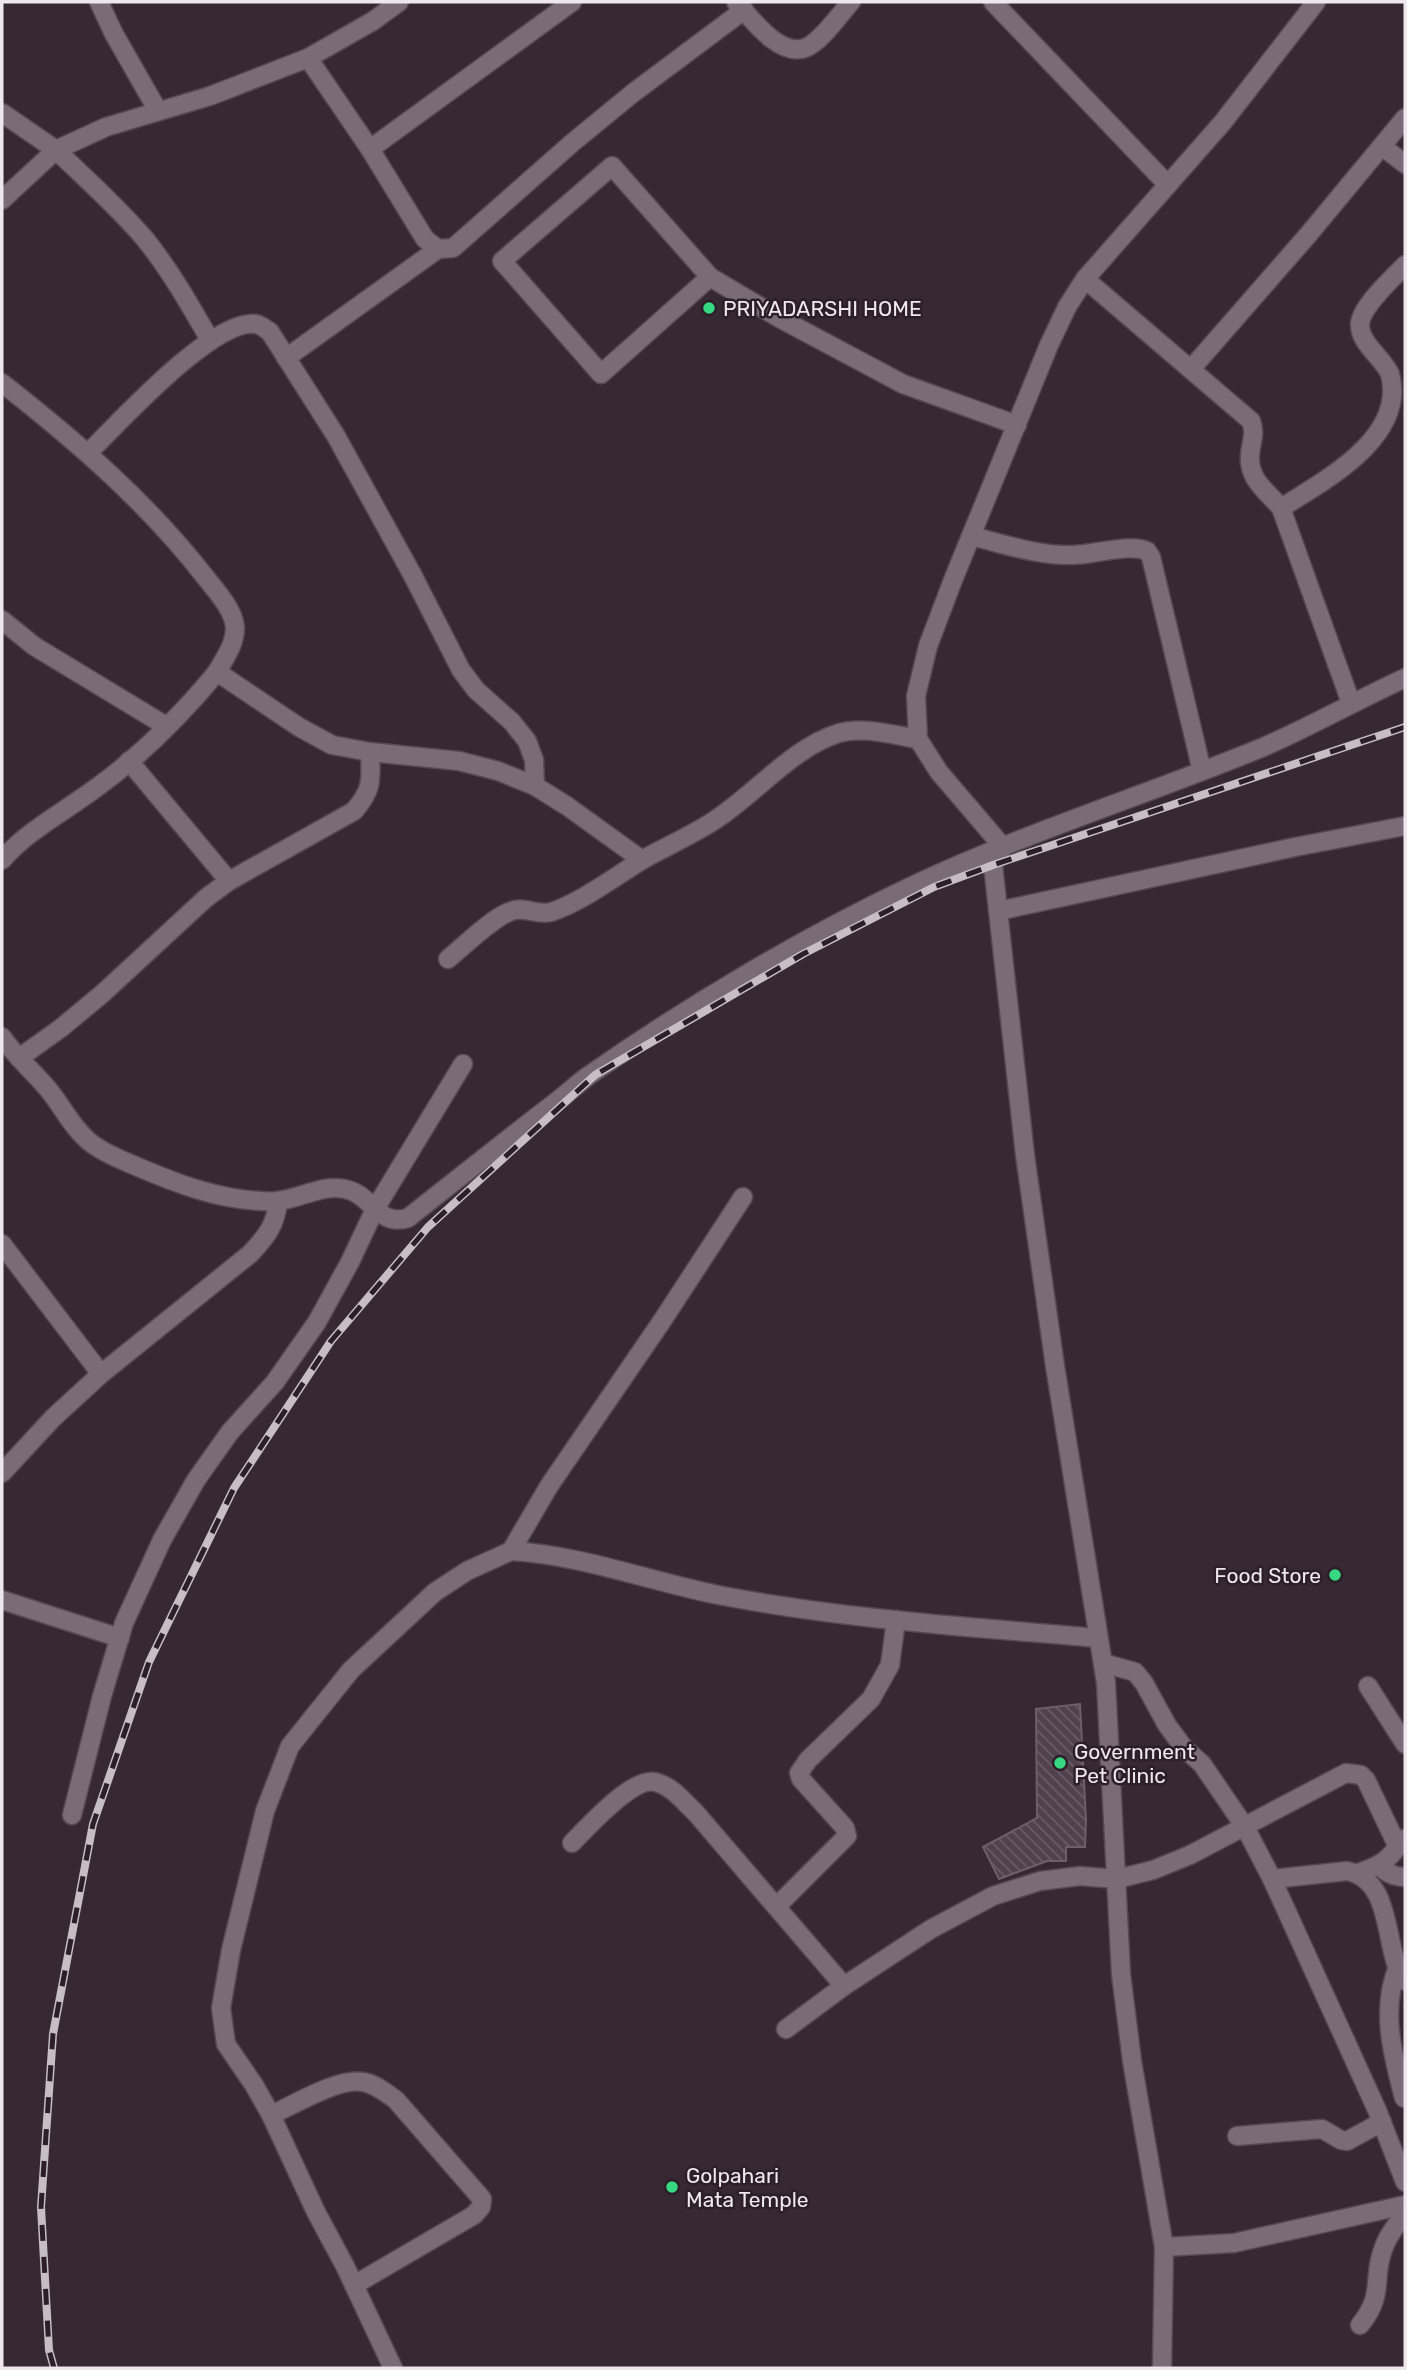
<svg xmlns="http://www.w3.org/2000/svg" width="1407" height="2370" font-family="Rubik,sans-serif">
  <style>
    .building { fill: url(#building-back-hatch); stroke: #6d5e6a; stroke-width: 2 }
    .lines { fill: none; stroke-linecap: round; stroke-linejoin: round }
    .minor-casing { stroke: #544952; stroke-width: 21 }
    .minor { stroke: #7a6b78; stroke-width: 18 }
    .rail-casing { stroke: #c6bdc5; stroke-width: 8 }
    .rail { stroke: #2c1f29; stroke-width: 5; stroke-dasharray: 16; stroke-linecap: butt }
    .poi-dot { fill: #36d881; stroke: #2c1f29; stroke-width: 2.5 }
    .labels { text-anchor: middle; dominant-baseline: central; stroke-width: 5; stroke-linejoin: round; paint-order: stroke }
    .poi-label { font-size: 21px; fill: #efe7ee; stroke: #2c1f29; text-anchor: start }
  </style>
  <defs>
    <pattern id="building-back-hatch" width="6" height="6" patternUnits="userSpaceOnUse" patternTransform="scale(1.75)"><rect width="6" height="6" fill="#4f414d"/><path d="M-1 5l2 2M0 0l6 6M5-1l2 2" fill="none" stroke="#695c67"/></pattern>
  </defs>
  <rect width="100%" height="100%" fill="#362933"/>
  <path class="building" d="M1080,1704L1086,1820L1085,1847H1066V1861H1047L999,1879L983,1847L1037,1818L1036,1709Z"/>
  <g class="lines">
    <g class="minor-casing">
      <g id="minor">
        <path d="M99,2L114,34L158,111"/>
        <path d="M736,2C752,19 779,57 805,48C820,43 840,14 851,2"/>
        <path d="M993,2L1168,185"/>
        <path d="M308,58L370,149L425,239L438,249L453,248L572,143L633,93L744,10"/>
        <path d="M2,113L56,150L2,200"/>
        <path d="M1383,147L1405,164"/>
        <path d="M370,149L572,2"/>
        <path d="M710,277L612,166L502,261L601,374L710,277L781,319L903,384L1017,425"/>
        <path d="M1085,279L1251,421C1256,434 1251,441 1250,455C1248,480 1267,491 1281,508L1351,703"/>
        <path d="M210,340C190,305 170,270 145,239C118,207 86,179 56,150L106,127L210,96L308,58L373,21L399,2"/>
        <path d="M286,358L438,249"/>
        <path d="M1191,369L1308,235L1405,118"/>
        <path d="M2,383C76,441 148,503 206,578C217,592 234,610 235,628C235,645 224,659 217,672"/>
        <path d="M88,453C119,423 213,318 256,324C261,325 266,329 270,332L336,436L412,574L461,670L476,690L512,722L527,741L534,760L535,786"/>
        <path d="M1281,508C1323,481 1407,438 1390,374C1383,358 1359,343 1360,324C1361,306 1393,278 1405,265"/>
        <path d="M971,536C1004,544 1038,556 1072,555C1093,555 1128,543 1147,551L1151,557L1202,771"/>
        <path d="M2,620L34,646L166,726"/>
        <path d="M129,761L229,881"/>
        <path d="M2,860C27,831 65,811 96,788C139,757 183,713 217,672L299,727L332,745L370,752L459,761L498,771L535,786L567,806L642,860C665,847 690,836 712,822C755,795 791,748 839,733C864,726 893,735 918,739"/>
        <path d="M998,911L1295,847L1405,826"/>
        <path d="M448,959C464,946 491,919 509,912C523,905 537,916 551,912C580,903 616,876 642,860"/>
        <path d="M2,1037C15,1056 33,1071 48,1089C62,1106 73,1129 91,1143C105,1154 122,1160 138,1167C178,1184 217,1199 261,1201C266,1201 272,1202 277,1201C300,1199 321,1184 345,1189C372,1194 377,1227 408,1218C456,1180 504,1142 552,1105C564,1096 576,1085 588,1076C688,1006 804,937 914,885C1027,832 1146,795 1261,748C1310,727 1357,700 1405,678"/>
        <path d="M19,1058L61,1028L102,994L206,898L229,881L354,811C373,789 371,780 370,752"/>
        <path d="M2,1244L101,1374"/>
        <path d="M2,1473L53,1418L101,1374L250,1254C266,1237 276,1225 278,1201"/>
        <path d="M511,1551C581,1555 649,1581 718,1595C843,1619 971,1627 1098,1638"/>
        <path d="M2,1600L120,1638"/>
        <path d="M1103,1663L1135,1672L1144,1683L1167,1725L1184,1748L1202,1764L1245,1827L1272,1879L1377,2110L1405,2182"/>
        <path d="M1368,1686L1405,1744"/>
        <path d="M72,1815L102,1696L124,1623L162,1540L196,1480L230,1432L275,1382L317,1322L350,1262L375,1209L463,1064"/>
        <path d="M572,1843C588,1827 632,1777 655,1782C672,1786 683,1801 695,1812L844,1986"/>
        <path d="M1379,1866C1387,1873 1394,1877 1405,1877"/>
        <path d="M1358,1873C1380,1866 1390,1860 1403,1839"/>
        <path d="M1272,1879L1347,1871C1396,1881 1382,1952 1405,1981"/>
        <path d="M777,1906L847,1836L845,1828L801,1779L799,1773L808,1760L871,1699L890,1665L896,1620"/>
        <path d="M1398,1967C1380,2009 1393,2056 1404,2098"/>
        <path d="M786,2029L844,1986L931,1929L993,1896L1040,1881L1080,1876L1117,1879L1153,1870L1190,1855L1346,1773L1361,1775L1366,1780L1398,1847"/>
        <path d="M271,2115C296,2104 337,2078 363,2082C376,2084 386,2093 396,2100L482,2199L481,2207L474,2215L354,2285"/>
        <path d="M1237,2136L1322,2129L1341,2140L1347,2141L1382,2122"/>
        <path d="M1164,2247L1234,2243L1405,2205"/>
        <path d="M1360,2325C1386,2293 1371,2278 1384,2247C1388,2235 1397,2224 1405,2214"/>
        <path d="M393,2368L345,2266L316,2212L271,2115L254,2085L226,2044L221,2008L231,1950L265,1811L290,1746L351,1670L435,1592L467,1571L511,1551L549,1486L662,1321L743,1197"/>
        <path d="M1162,2368L1164,2247L1132,2061L1121,1974L1106,1683L1055,1366L1025,1155L993,865L1003,847L939,772L918,739L916,696L928,646L953,580L1049,345L1067,307L1085,279L1223,122L1316,2"/>
      </g>
    </g>
    <use href="#minor" class="minor"/>
    <g class="rail-casing">
      <path id="rail" d="M54,2368L49,2350L41,2207L53,2034L93,1824L149,1662L234,1488L331,1341L428,1227L595,1075L803,954L934,887L993,865L1405,727"/>
    </g>
    <use href="#rail" class="rail"/>
  </g>
  <g class="poi-dot">
    <circle cx="709" cy="308" r="7"/>
    <circle cx="1335" cy="1575" r="7"/>
    <circle cx="1060" cy="1763" r="7"/>
    <circle cx="672" cy="2187" r="7"/>
  </g>
  <g class="labels">
    <g class="poi-label">
      <text x="723" y="308">PRIYADARSHI HOME</text>
      <text x="1321" y="1575" text-anchor="end">Food Store</text>
      <text x="1074" y="1751">Government<tspan x="1074" dy="24">Pet Clinic</tspan></text>
      <text x="686" y="2175">Golpahari<tspan x="686" dy="24">Mata Temple</tspan></text>
    </g>
  </g>
  <rect width="1407" height="2370" fill="none" stroke="#efe7ee" stroke-width="7"/>
</svg>
